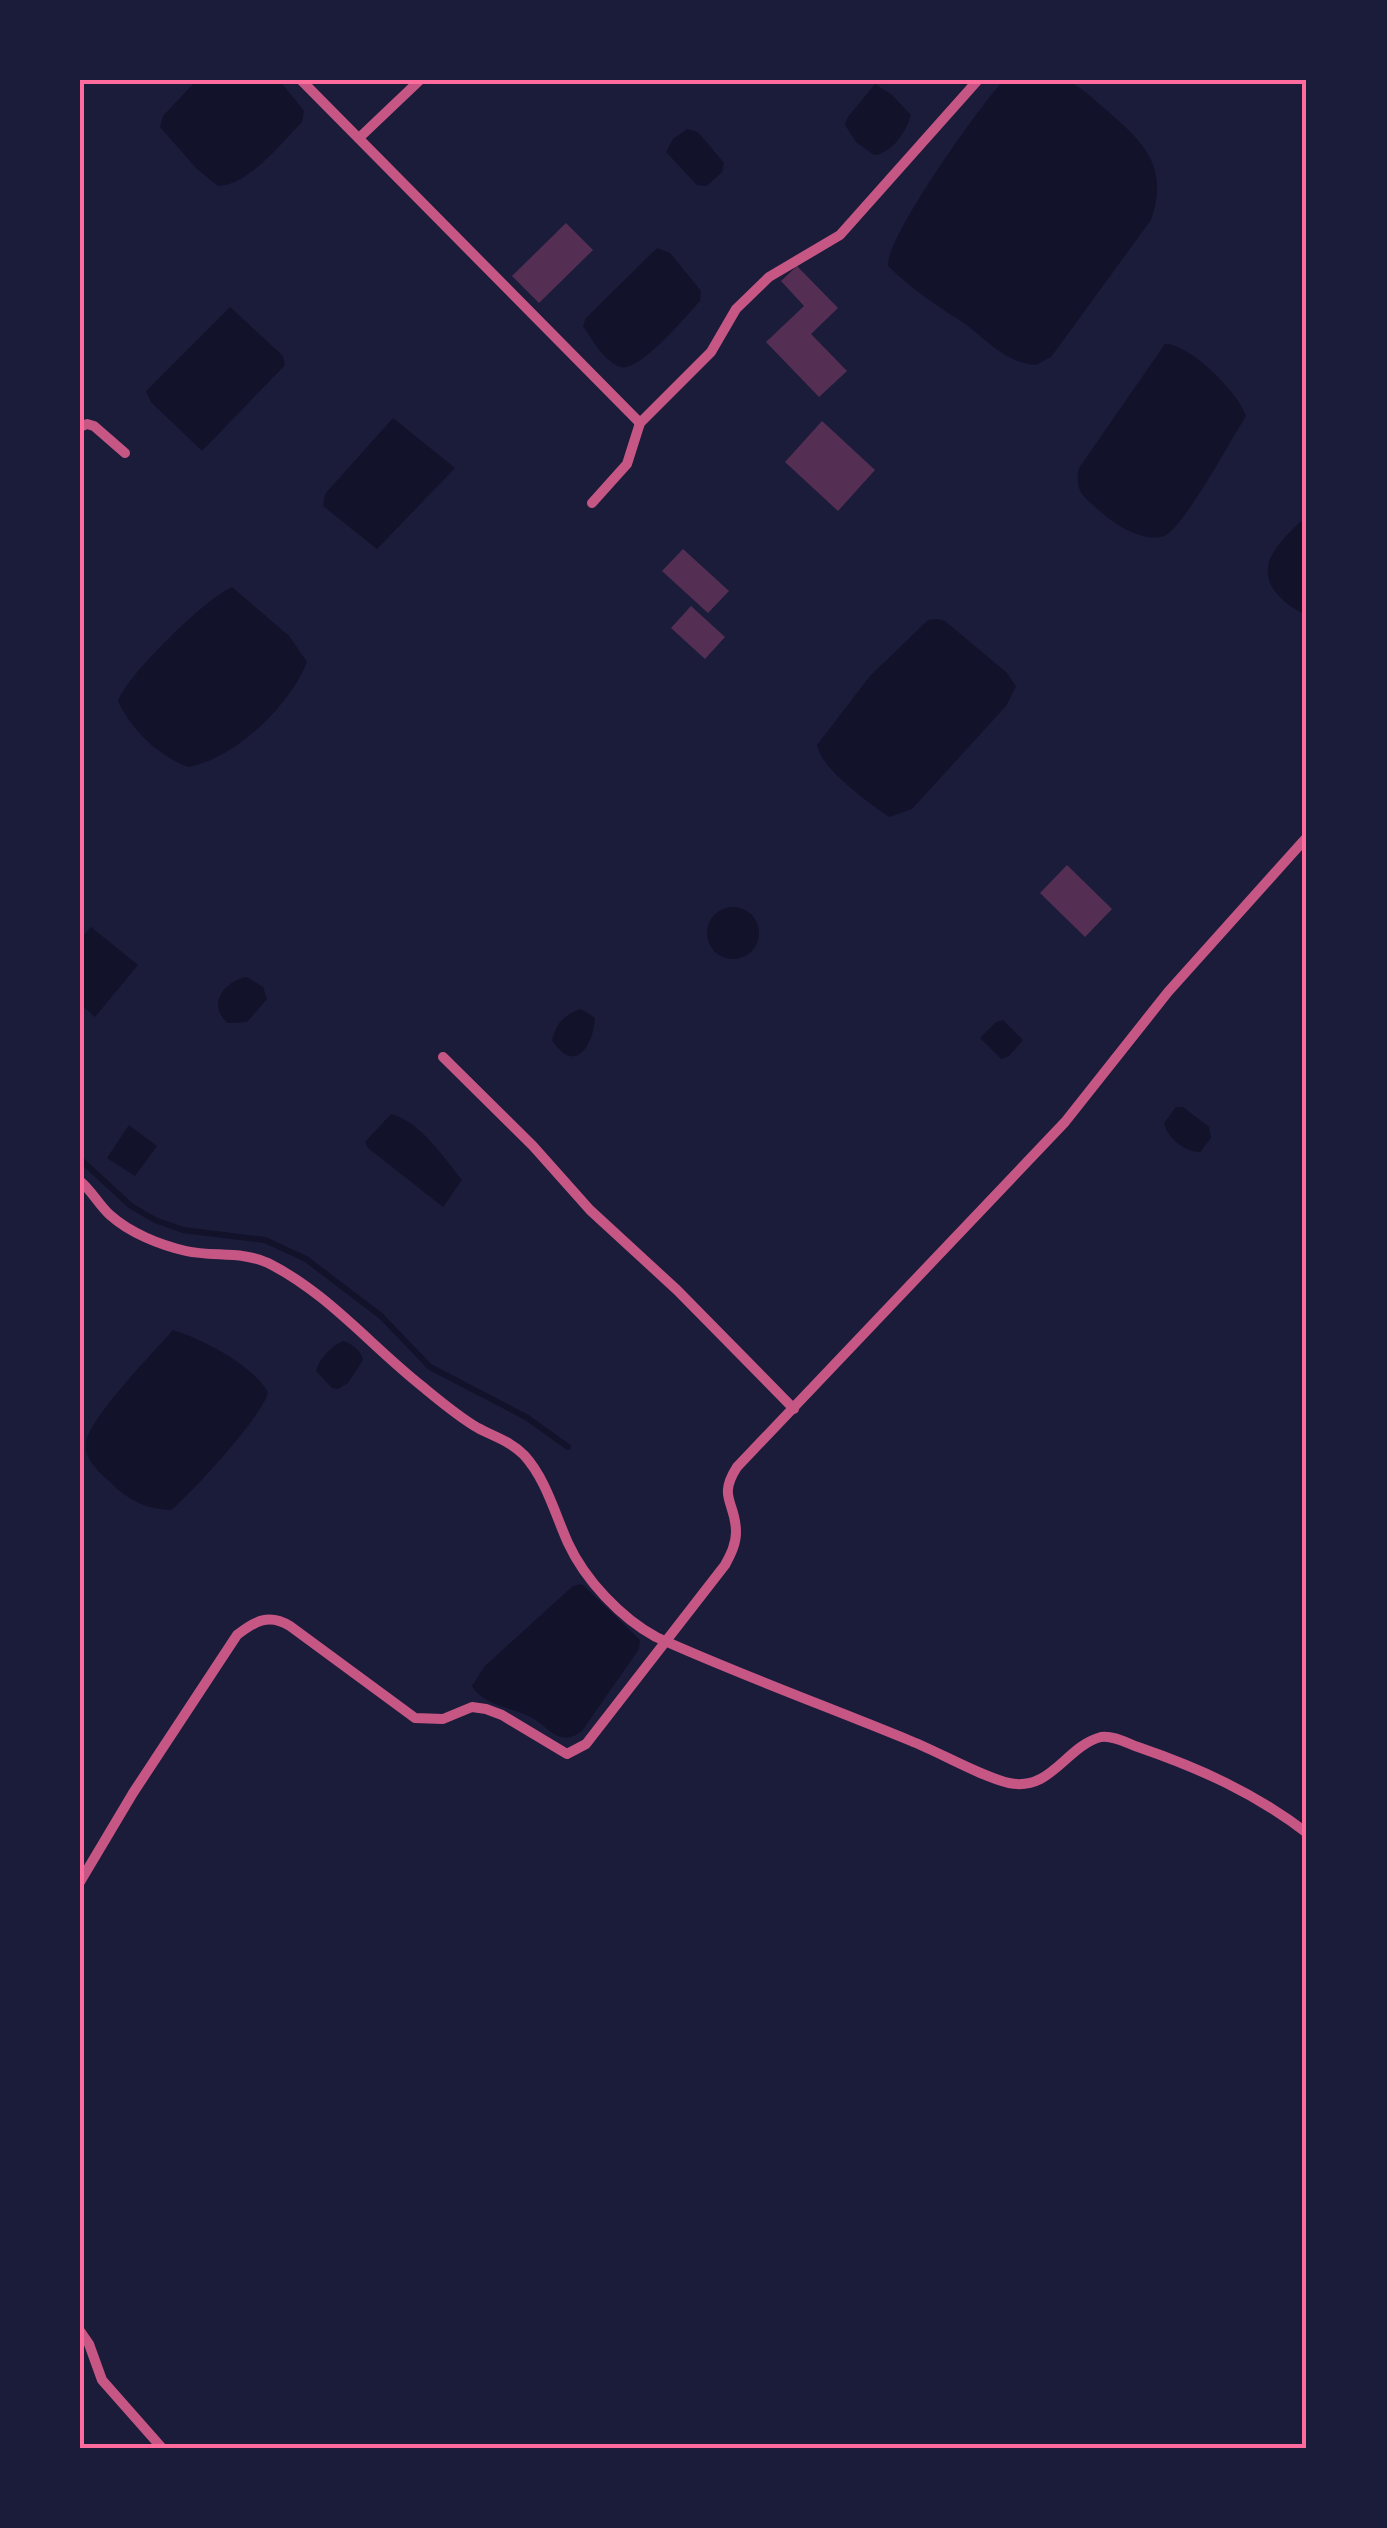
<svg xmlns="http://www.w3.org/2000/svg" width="1387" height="2528" font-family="Barlow,sans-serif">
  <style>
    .water { fill: #12122b }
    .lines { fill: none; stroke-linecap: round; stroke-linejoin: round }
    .stream { stroke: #12122b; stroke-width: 6 }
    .building { fill: #542f53 }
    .minor { stroke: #c65784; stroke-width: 10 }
    .neatline { fill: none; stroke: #ff6b9d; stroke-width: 4 }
  </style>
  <rect width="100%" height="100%" fill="#1b1b3a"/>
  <g class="water">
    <path d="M197,80H279L304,111L302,122C281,143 249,185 218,186L197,169L160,127L163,116Z"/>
    <path d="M1004,80C1022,80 1049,75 1066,81C1080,85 1093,99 1104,108C1142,141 1170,165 1151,220L1051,357L1036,365C1001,362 984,335 956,318C931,302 910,287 888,266C885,239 981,104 1004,80Z"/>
    <path d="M875,84L892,95L911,115C906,132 892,153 874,155L856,142L845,125L848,117Z"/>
    <path d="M687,129L698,132L724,163L722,172L707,186L697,185L666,152L673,139Z"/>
    <path d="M657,248L670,253L701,291L700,301C686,316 640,372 621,367C605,363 591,338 583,326L586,318Z"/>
    <path d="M230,307L283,356L285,365L202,451L151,402L146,391Z"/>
    <path d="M1165,344C1189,343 1240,394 1246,416C1232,438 1183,529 1164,536C1145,543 1115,525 1101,512C1084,497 1074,492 1079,468Z"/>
    <path d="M393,418L455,468L377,549L323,506L325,494Z"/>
    <path d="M1307,515V615C1294,610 1282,601 1274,590C1254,560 1287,536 1307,515Z"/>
    <path d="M232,587L289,636L307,662C290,705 235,759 188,767C158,756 131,729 118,701C127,675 206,598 232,587Z"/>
    <path d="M937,619L945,621L1006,672L1016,686L1006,706L912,809L889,817C869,803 821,769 817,745L870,676L928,620Z"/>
    <circle cx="733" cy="933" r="26"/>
    <path d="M91,927L138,965L95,1017L80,1004V940Z"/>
    <path d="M247,977L263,987L267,999L247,1022L228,1023C206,1005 224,981 247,977Z"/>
    <path d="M581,1009L595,1018C593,1047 574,1075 552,1040C557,1022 564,1015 581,1009Z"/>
    <path d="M1003,1020L1023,1040L1009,1056L1001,1059L980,1038L996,1022Z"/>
    <path d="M1176,1107H1183L1209,1127L1211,1138L1200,1152C1185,1152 1167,1138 1164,1123Z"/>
    <path d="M391,1114C420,1121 444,1158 462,1180L443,1207L368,1148L365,1142Z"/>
    <path d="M129,1125L157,1146L135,1176L107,1158Z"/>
    <path d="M173,1330C204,1340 251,1364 268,1392C264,1414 192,1493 171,1510C145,1509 128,1500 109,1481C99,1472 83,1458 86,1442C92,1415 152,1354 173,1330Z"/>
    <path d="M343,1341C352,1344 361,1350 363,1360L348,1383L338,1389L332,1388L316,1371C319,1359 331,1346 343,1341Z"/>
    <path d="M582,1584L640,1640L639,1649L582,1731C575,1736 569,1739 561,1737C550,1734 543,1724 534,1719C514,1707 484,1707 472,1686L485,1666L573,1586Z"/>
  </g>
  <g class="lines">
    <path class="stream" d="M80,1159L131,1206L155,1220L183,1230L265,1240L306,1259L381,1316L430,1367L526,1417L568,1447"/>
  </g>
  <g class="building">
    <path d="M566,223L593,250L539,303L512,276Z"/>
    <path d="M797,266L838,308L811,334L847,371L819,397L766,342L804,306L781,281Z"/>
    <path d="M822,421L875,470L838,511L785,462Z"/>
    <path d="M683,549L729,591L708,613L662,571Z"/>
    <path d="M691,606L725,637L705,659L671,628Z"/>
    <path d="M1067,865L1112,909L1085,937L1040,893Z"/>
  </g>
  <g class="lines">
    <g class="minor">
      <path d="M301,80L640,423"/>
      <path d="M359,138L420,80"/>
      <path d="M80,427L87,424L94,426L125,453"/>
      <path d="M592,503L627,464L640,423L711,352L736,309L769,277L840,235L978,80"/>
      <path d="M443,1057L533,1146L590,1210L677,1290L794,1409"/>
      <path d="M80,1181C92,1191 99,1205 110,1215C130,1233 160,1245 186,1251C213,1257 242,1251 268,1263C328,1293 371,1346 423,1387C440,1401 459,1417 478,1428C495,1437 510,1441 524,1455C546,1479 555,1514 568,1543C585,1580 621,1618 656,1637C740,1675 826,1706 911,1741C939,1752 982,1777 1009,1783C1051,1792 1066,1746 1101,1737C1113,1735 1127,1743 1138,1747C1199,1768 1255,1793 1307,1833"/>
      <path d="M80,1882L133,1793L237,1635C255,1621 269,1613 290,1626L415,1718L443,1719L472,1707L486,1709L502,1715L567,1754L586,1744L725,1565C731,1554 736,1544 736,1532C736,1502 717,1498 737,1467L1065,1122L1168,992L1307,837"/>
      <path d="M80,2331L89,2344L102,2380L162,2448"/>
    </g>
  </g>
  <rect width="1387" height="2528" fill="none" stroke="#1b1b3a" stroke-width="165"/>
  <rect x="82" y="82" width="1222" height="2364" class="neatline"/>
</svg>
